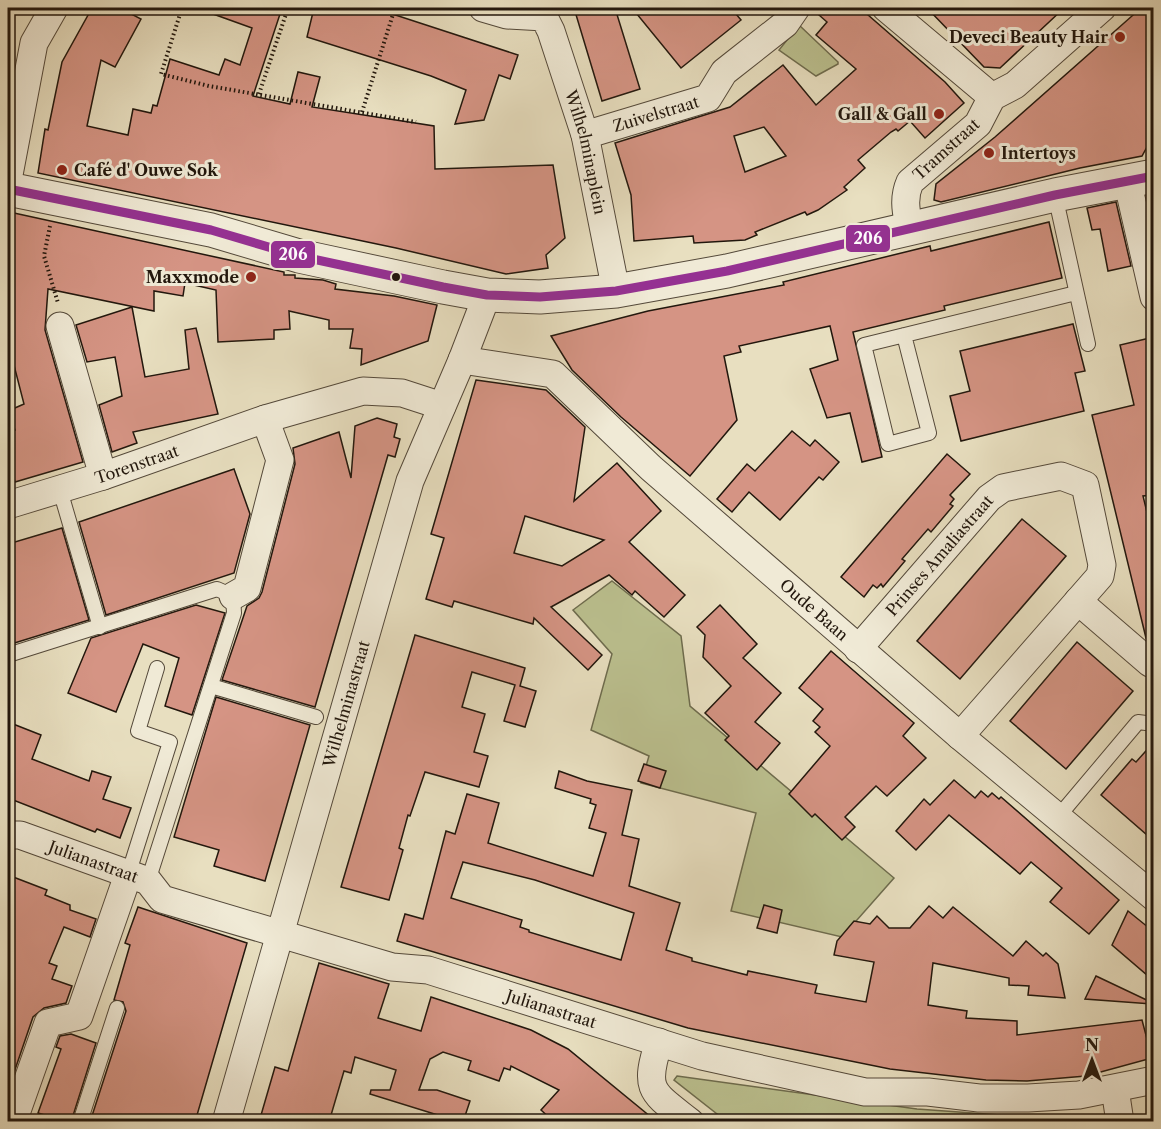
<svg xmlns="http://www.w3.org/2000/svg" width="1161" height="1129" font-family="'Libre Caslon Text',serif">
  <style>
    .green { fill: #bbc08f; stroke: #6e6c4e; stroke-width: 1.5 }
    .building { fill: #d59484; stroke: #22170d; stroke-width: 1.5; fill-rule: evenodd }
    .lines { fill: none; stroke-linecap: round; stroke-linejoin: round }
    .service-casing { stroke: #54493a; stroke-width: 16 }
    .minor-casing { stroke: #54493a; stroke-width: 29 }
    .tertiary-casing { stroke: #54493a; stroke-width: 35 }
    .path { stroke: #22170d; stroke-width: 4; stroke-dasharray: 1.5 3; stroke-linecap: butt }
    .service { stroke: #f0ead6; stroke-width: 14 }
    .minor { stroke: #f0ead6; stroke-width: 27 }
    .tertiary { stroke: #f0ead6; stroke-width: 33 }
    .bus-1-casing { stroke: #f0ead6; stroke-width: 14 }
    .bus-1 { stroke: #953192; stroke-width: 9 }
    .poi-dot { fill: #8f2418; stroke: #f0ead6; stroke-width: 2 }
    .bus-dot { fill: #22170d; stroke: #f0ead6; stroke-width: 2 }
    .labels { text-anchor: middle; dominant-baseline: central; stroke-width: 6; stroke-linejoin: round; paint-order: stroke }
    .poi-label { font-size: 16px; font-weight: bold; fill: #22170d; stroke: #f0ead6; text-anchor: end }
    .street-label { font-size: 16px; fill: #22170d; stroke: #f0ead6 }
    .line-badge { stroke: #f0ead6; stroke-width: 2 }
    .badge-label { font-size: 16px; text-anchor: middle; font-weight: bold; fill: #fff }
  </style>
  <rect width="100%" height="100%" fill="#e8dfc0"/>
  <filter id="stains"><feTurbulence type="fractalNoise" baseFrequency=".00333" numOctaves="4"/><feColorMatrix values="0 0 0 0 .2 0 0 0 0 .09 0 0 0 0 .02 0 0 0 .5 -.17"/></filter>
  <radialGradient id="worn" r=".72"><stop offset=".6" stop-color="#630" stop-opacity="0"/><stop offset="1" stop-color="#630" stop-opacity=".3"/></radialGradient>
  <g class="green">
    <path d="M799,25L838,62V64L816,76L779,50Z"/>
    <path d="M612,581L681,636L690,706L894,878L842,937L731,911L756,813L641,783L649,756L591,730L612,654L573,610Z"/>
    <path d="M677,1076L917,1109L1042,1118L1101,1116L1104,1121H726L674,1080Z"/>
  </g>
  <g class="building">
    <path d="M92,8H120L141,19L115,67L101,60L87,126L128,135L133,109L151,113L153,105L157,106L170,59L219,75L225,59L240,65L252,28L202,10L203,8H282L253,96L290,104L298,72L320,77L312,107L434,126L435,169L553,165L565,238L546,255L548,268L506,274L396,248L38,173L45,129L48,130L62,62Z"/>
    <path d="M314,8H374L518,55L510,79L499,75L484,120L455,124L466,90L431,76L307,37Z"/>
    <path d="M574,8H615L640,89L602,101Z"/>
    <path d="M632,8H731L741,20L681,68Z"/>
    <path d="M811,8H860L945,82L964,103L925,138L910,121L898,131L896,129L891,132L858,160L865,168L844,187L847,190L818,210L807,215L805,212L755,232L757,235L745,240L694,243L693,236L634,241L631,195L615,143L730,107L783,65L816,105L856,69L816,35L827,22ZM764,127L786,156L745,172L734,136Z"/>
    <path d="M927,8H1064L1000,68L984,67Z"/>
    <path d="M1141,8L1154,12V134L1142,156L1080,168L941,202L934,200L936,184L995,137Z"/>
    <path d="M1154,195V225L1147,196Z"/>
    <path d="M1116,202L1131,266L1108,271L1100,229L1092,230L1087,208Z"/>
    <path d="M14,213L284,272V275H295V278L323,280L336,284L335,289L394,296L437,305L428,341L361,365L362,349L350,348L353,329H329V320L289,311L290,329L274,330V339L218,342L216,290L185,283L183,296L154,291V311L48,289L45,330L83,462L15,482L8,457V449L13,441L10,432L15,430L8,411L24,404L8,342V243Z"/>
    <path d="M1049,222L1062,278L944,306L945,310L853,332L882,457L862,462L850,413L827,418L810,369L838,360L830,326L739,346L741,352L724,356L737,420L690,476L621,417L572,370L551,336L648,311L784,285L783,282L930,246L931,251Z"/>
    <path d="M132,307L145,377L189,369L185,330L196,328L218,414L133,432L137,443L112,452L99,405L122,396L115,357L87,362L76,325Z"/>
    <path d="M1073,324L1085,371L1075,373L1084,411L961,441L950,396L970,391L960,351Z"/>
    <path d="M1154,337V495L1143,496L1154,541V641H1149L1146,638L1092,415L1134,405L1120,345Z"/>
    <path d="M476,380L546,390L585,427L574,501L617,463L661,511L629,542L685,595L664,617L635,591L632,595L609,575L551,607L602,655L588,670L534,618L533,624L454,601L452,607L426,599L444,538L431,534ZM525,516L570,530L604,540L562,566L514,553Z"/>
    <path d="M377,418L397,424L394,437L400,439L395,457L388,455L315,707L222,680L247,606L259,598L262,592L295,464L293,448L339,432L351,478L355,426Z"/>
    <path d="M792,431L810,446L815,440L839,462L823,480L819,477L780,520L749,492L732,512L717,499L747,464L755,471Z"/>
    <path d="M947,454L970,474L950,495L954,499L950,504L953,506L931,532L928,529L902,559L905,561L883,587L881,584L877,588L873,585L864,597L841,577Z"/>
    <path d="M234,469L250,514L234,573L106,615L79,522Z"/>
    <path d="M1022,519L1066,556L960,679L917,641Z"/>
    <path d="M62,528L89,620L8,645V544Z"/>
    <path d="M196,605L225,613L192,715L165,706L179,658L143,644L116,712L68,693L91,638Z"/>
    <path d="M720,605L757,644L743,658L781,693L755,722L780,743L757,770L725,740L729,736L705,713L731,686L703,657L705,635L697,627Z"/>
    <path d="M415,635L525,668L520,686L536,691L525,727L504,721L515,685L472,672L462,707L485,714L474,752L488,756L479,787L425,772L410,816L408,815L399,848L403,850L389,900L341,887Z"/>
    <path d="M1077,642L1133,691L1066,769L1010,721Z"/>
    <path d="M831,651L914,723L903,736L926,758L887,796L876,786L845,817L855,827L842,840L815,814L812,817L789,794L830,746L815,732L820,727L813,721L823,709L799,688Z"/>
    <path d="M216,697L310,725L265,881L214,866L219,850L174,837Z"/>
    <path d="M8,722L41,735L32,759L89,781L92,771L111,777L103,799L131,808L120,838L97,829L95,832L8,798Z"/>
    <path d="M1154,742V841L1101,795L1132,759L1136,762Z"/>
    <path d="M644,764L666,771L660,788L638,781Z"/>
    <path d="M559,771L587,781L632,790L622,835L639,839L629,886L680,903L666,950L692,958V961L747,975L748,971L817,985L815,993L866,1002L874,962L834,955L837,941L854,921L870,924L877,916L889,928H910L929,906L943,918L953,907L1013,956L1026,941L1043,956L1046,953L1058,964L1065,998L1028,995L1029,986L1009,985V978L933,963L928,1005L967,1011L966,1018L1017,1021V1035L1142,1020L1152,1058L1086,1076L1027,1081L986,1080L890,1069L688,1028L397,941L405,914L423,919L446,831L455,834L467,794L499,803L488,843L593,876L606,833L589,828L596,805L590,803L591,799L555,788ZM463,862L535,880L634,913L621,960L529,932V930L520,927L522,920L451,898Z"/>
    <path d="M954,780L975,798L981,791L988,797L992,793L999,799L1001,797L1119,900L1089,934L1050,902L1062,888L1031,862L1020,874L949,815L916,850L896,831L924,799L930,805Z"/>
    <path d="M8,875L47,890L45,895L70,905V910L96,919L90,937L64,927L49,963L57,966L52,979L72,986L66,1003L44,1008L33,1017L8,1090V923L13,909L8,907Z"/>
    <path d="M764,905L782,910L777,933L757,928Z"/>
    <path d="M138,907L247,943L195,1122H90L126,1011L123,1002L114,1000L130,945L125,943Z"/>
    <path d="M1128,911L1154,932V981L1112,945Z"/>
    <path d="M319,963L389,984L378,1018L421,1031L431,997L531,1030L568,1049L657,1122H554L541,1110L559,1090L511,1066L510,1070L504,1068L499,1081L468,1070L471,1061L443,1052L430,1059L419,1090H437L470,1101L463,1122H439L441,1116L370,1094L371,1090H390L396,1070L355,1057L351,1073L344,1071L329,1122H259L275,1067L288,1071Z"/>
    <path d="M1096,976L1153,1003L1152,1004L1085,999Z"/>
    <path d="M71,1034L96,1043L71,1122H46L48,1116L38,1113L61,1049L56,1047L60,1036Z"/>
  </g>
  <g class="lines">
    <g class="service-casing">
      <g id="service">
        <path d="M1055,195L1088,344"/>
        <path d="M904,335L929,433L888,444L864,345L1076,293"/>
        <path d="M60,490L100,627"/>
        <path d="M8,655L217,589L233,596L234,613L148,881"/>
        <path d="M211,686L316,717"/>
        <path d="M1058,817L1138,722L1154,724"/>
        <path d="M128,875L170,742L138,731L157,668"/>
        <path d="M80,1122L117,1008"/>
      </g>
    </g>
    <g class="minor-casing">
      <g id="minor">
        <path id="s1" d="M483,8L507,15L544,17L551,31L585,135L616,291"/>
        <path d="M886,8L992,97"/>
        <path id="s2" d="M585,135L708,98L724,72L785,24L796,8"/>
        <path d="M8,180L34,43L54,8"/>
        <path d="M1127,180L1154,297"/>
        <path d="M909,228C906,211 903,198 910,182L978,124L992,97L1015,85L1102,8"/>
        <path d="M60,326L103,476"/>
        <path id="s3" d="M462,360L553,374L651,468L960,736L1154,897"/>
        <path id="s4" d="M8,505L103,476L265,419L363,391L402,393L442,406"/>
        <path d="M233,596L247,588L280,460L265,419"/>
        <path d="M1078,601L1150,663L1154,662"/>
        <path id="s5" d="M858,649L989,498L1003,488L1061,476L1085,485L1102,565L1100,576L960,736"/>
        <path id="s6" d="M8,835H20L148,881L162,899L392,967L428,970L702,1056L865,1092H928L979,1098H1028L1079,1095L1154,1080"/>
        <path d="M659,1042C643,1091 652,1092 690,1122"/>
        <path d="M1115,1089L1120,1122"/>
        <path d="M13,1122L48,1023L79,1016L128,875"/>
        <path id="s7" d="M226,1122L410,481L462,360L487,295"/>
      </g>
    </g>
    <g class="tertiary-casing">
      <path id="tertiary" d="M8,189L211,230L299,256L443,287L487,295L540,297L616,291L727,271L1055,195L1154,176"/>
    </g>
    <g class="path">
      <path d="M182,8L161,74L209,86L416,122"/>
      <path d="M259,94L288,8"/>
      <path d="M362,112L395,8"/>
      <path d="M50,226L44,256L58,303"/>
    </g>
    <use href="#service" class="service"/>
    <use href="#minor" class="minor"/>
    <use href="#tertiary" class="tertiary"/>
    <g class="bus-1-casing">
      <path id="bus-1" d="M8,189L211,230L299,256L443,287L487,295L540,297L616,291L727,271L1055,195L1154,176"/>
    </g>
    <use href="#bus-1" class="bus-1"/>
  </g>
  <g class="poi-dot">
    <circle cx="1120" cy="37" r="6"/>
    <circle cx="939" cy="114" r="6"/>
    <circle cx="989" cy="153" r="6"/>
    <circle cx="62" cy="170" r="6"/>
    <circle cx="251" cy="277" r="6"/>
  </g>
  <circle class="bus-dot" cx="396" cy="277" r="5"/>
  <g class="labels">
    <g class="poi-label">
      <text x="1108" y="37">Deveci Beauty Hair</text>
      <text x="927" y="114">Gall &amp; Gall</text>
      <text x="1001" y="153" text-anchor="start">Intertoys</text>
      <text x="74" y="170" text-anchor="start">Café d' Ouwe Sok</text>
      <text x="239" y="277">Maxxmode</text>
    </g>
    <g class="street-label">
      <text stroke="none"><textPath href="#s2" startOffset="74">Zuivelstraat</textPath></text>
      <text transform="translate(946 149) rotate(-42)">Tramstraat</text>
      <text stroke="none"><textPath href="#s1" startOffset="204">Wilhelminaplein</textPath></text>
      <text stroke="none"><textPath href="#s4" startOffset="135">Torenstraat</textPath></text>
      <text stroke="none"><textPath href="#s5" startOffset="124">Prinses Amaliastraat</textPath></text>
      <text stroke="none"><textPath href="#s3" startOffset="444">Oude Baan</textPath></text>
      <text stroke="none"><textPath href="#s7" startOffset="435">Wilhelminastraat</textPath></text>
      <text stroke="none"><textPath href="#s6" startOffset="90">Julianastraat</textPath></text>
      <text stroke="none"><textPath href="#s6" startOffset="576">Julianastraat</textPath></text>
    </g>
  </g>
  <g class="line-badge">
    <rect x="845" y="224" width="46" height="29" rx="6" fill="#953192"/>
    <rect x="270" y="240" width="46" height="29" rx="6" fill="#953192"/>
  </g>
  <g class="badge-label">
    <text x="868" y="244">206</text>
    <text x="293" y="260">206</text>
  </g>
  <rect width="1161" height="1129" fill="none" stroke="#e8dfc0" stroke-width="30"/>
  <rect x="9" y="9" width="1143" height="1111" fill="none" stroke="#22170d" stroke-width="3"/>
  <rect x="15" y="15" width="1131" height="1099" fill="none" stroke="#22170d" stroke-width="1.5"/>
  <g transform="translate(1092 1060)" stroke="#f0ead6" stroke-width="4.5" paint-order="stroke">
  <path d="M0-4.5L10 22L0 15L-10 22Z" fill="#22170d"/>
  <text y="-9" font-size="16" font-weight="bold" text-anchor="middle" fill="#22170d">N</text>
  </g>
  <rect width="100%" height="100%" filter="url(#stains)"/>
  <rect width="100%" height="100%" fill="url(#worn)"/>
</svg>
